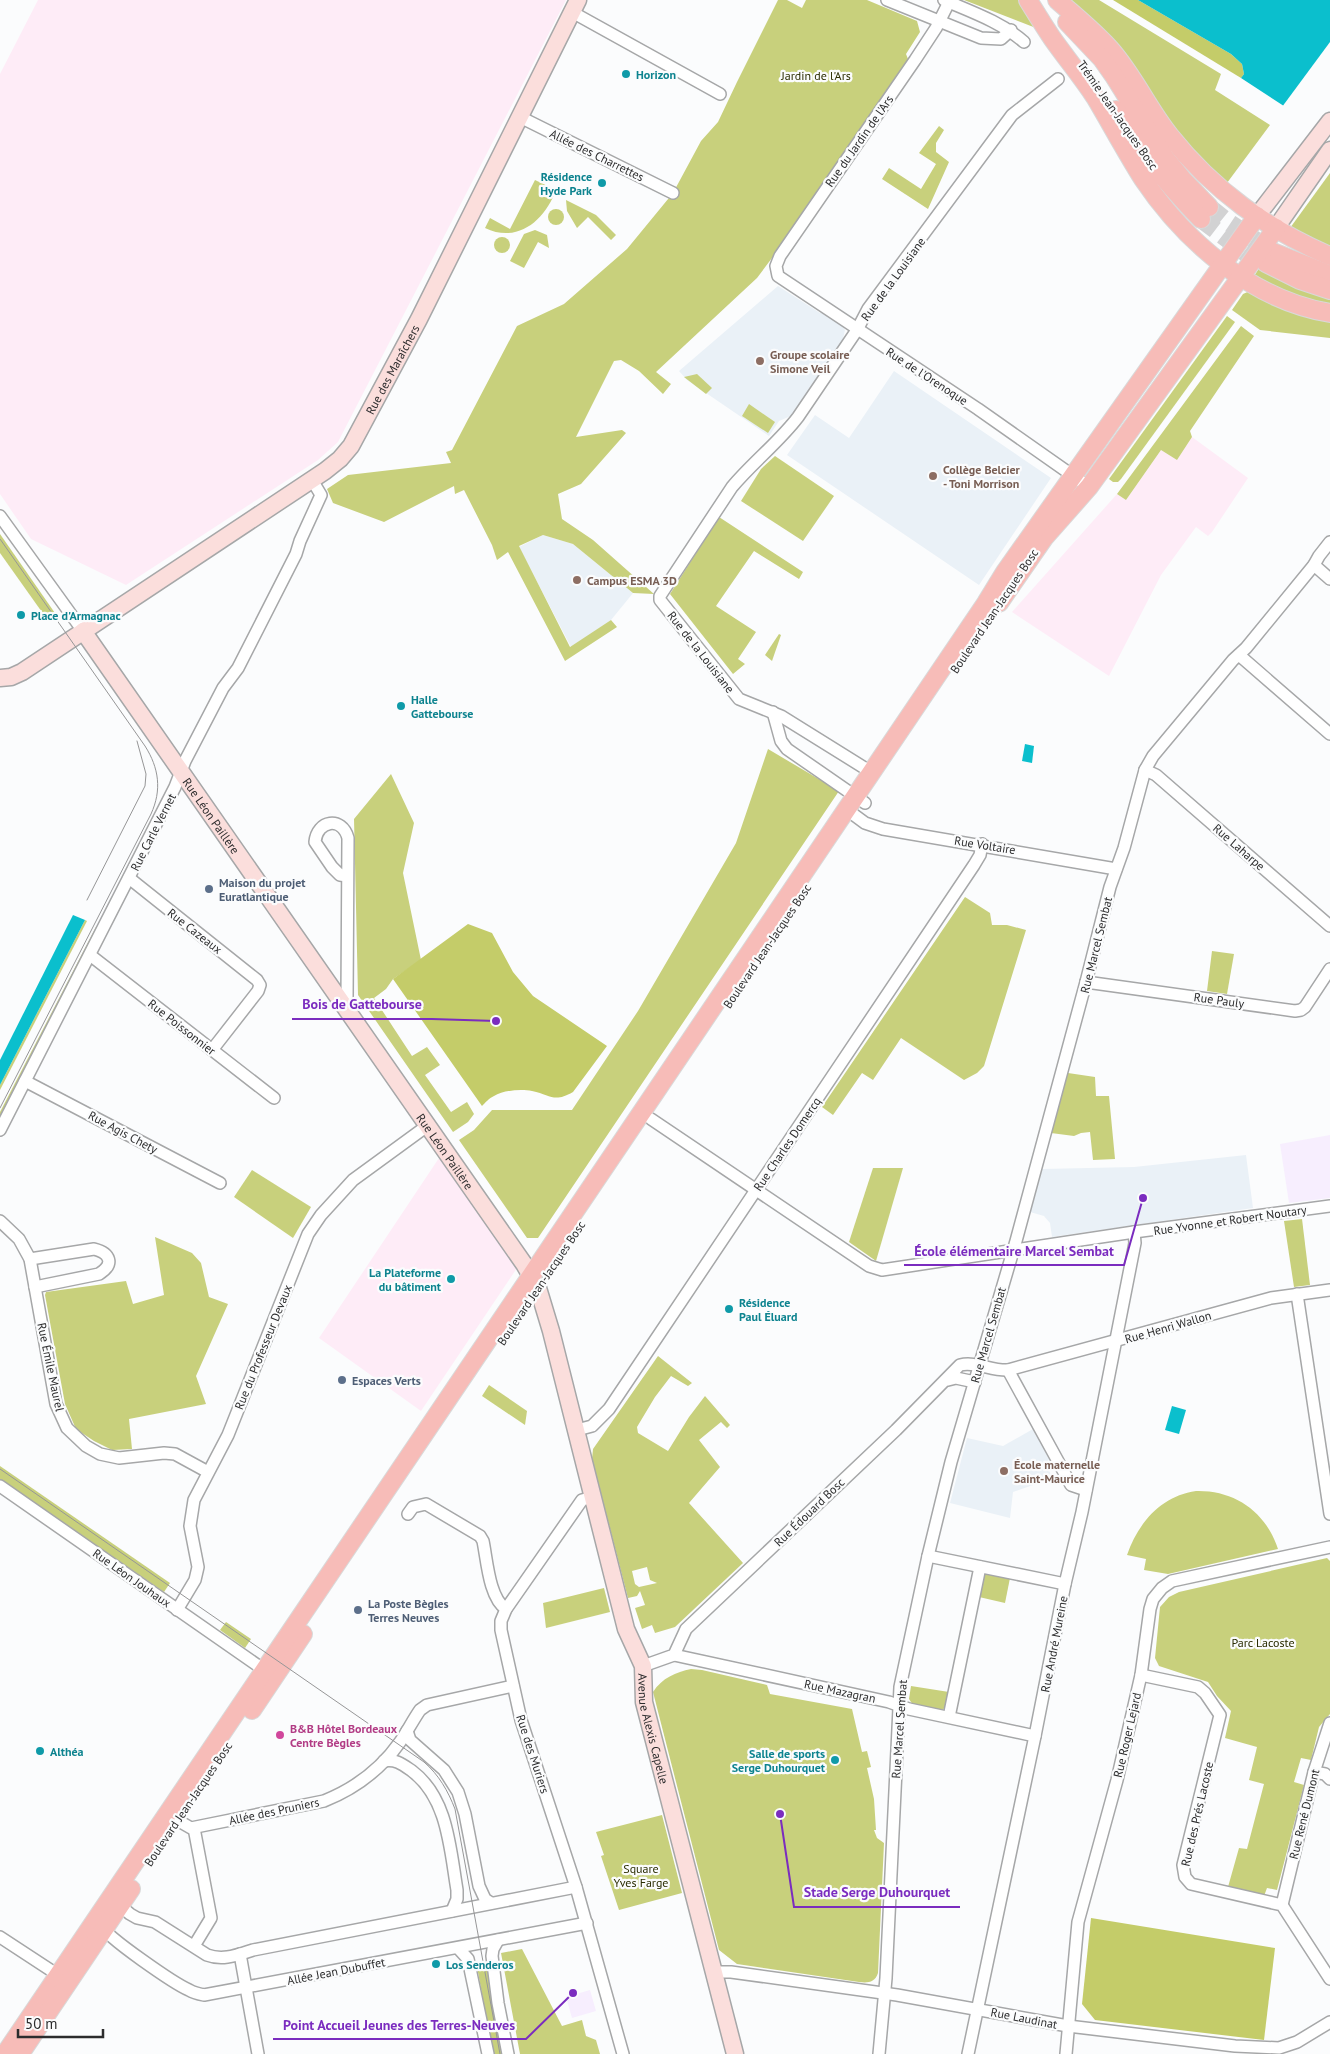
<svg xmlns="http://www.w3.org/2000/svg" width="1330" height="2054" font-family="'PT Sans',sans-serif">
  <style>
    .commercial { fill: #feecf7 }
    .industrial { fill: #f7eefe }
    .built { fill: #eaf1f7 }
    .green { fill: #c8d07c; fill-rule: evenodd }
    .forest { fill: #c4cc69 }
    .water { fill: #0bbfcd }
    .pier { fill: #fbfcfd }
    .lines { fill: none; stroke-linecap: round; stroke-linejoin: round }
    .primary-tunnel { stroke: #d2d2d3; stroke-width: 18; stroke-dasharray: 18 9; stroke-linecap: butt }
    .street-casing { stroke: #a6a7a8; stroke-width: 14 }
    .secondary-casing { stroke: #a6a7a8; stroke-width: 19 }
    .primary-casing { stroke: #d9d9d9; stroke-width: 20 }
    .street { stroke: #fff; stroke-width: 11 }
    .secondary { stroke: #fbdedc; stroke-width: 16 }
    .primary { stroke: #f7bcb8; stroke-width: 18 }
    .tram { stroke: #969697; stroke-width: 1 }
    .culture-dot { fill: #0f9aa8; stroke: #fbfcfd; stroke-width: 2 }
    .education-dot { fill: #8d6e63; stroke: #fbfcfd; stroke-width: 2 }
    .service-dot { fill: #5c6f8a; stroke: #fbfcfd; stroke-width: 2 }
    .hotel-dot { fill: #d1479c; stroke: #fbfcfd; stroke-width: 2 }
    .labels { text-anchor: middle; dominant-baseline: central; stroke-width: 4.5; stroke-linejoin: round; paint-order: stroke }
    .culture-label { font-size: 12px; font-weight: bold; fill: #0d838f; stroke: #fbfcfd; text-anchor: start }
    .park-label { font-size: 12px; fill: #2a2c01; stroke: #fbfcfd }
    .street-label { font-size: 12px; fill: #2c2c2d; stroke: #fbfcfd }
    .education-label { font-size: 12px; font-weight: bold; fill: #785e54; stroke: #fbfcfd; text-anchor: start }
    .service-label { font-size: 12px; font-weight: bold; fill: #4e5e75; stroke: #fbfcfd; text-anchor: start }
    .hotel-label { font-size: 12px; font-weight: bold; fill: #b23c85; stroke: #fbfcfd; text-anchor: start }
    .leader { fill: none; stroke: #7b2cbf; stroke-width: 2 }
    .callout-dot { fill: #7b2cbf; stroke: #fbfcfd; stroke-width: 2 }
    .callout-label { font-size: 14px; text-anchor: middle; font-weight: bold; fill: #7b2cbf; stroke: #fbfcfd; stroke-width: 4.5; stroke-linejoin: round; paint-order: stroke }
  </style>
  <rect width="100%" height="100%" fill="#fbfcfd"/>
  <g class="commercial">
    <path d="M38,0H566L338,442L318,460L126,585L31,539L0,494V74Z"/>
    <path d="M1192,437L1248,478L1212,532L1208,536L1196,527L1161,575L1109,676L1012,612L1117,494L1126,500L1161,450L1177,460Z"/>
    <path d="M439,1158L517,1268L421,1411L319,1338Z"/>
  </g>
  <g class="industrial">
    <path d="M1330,1135V1198L1289,1203L1280,1144Z"/>
    <path d="M590,1990L596,2011L572,2018L566,1997Z"/>
  </g>
  <g class="built">
    <path d="M778,286L820,313L827,312L838,320L845,330L842,343L793,415L779,421L769,436L687,380L679,371Z"/>
    <path d="M894,371L1051,478L979,585L787,455L815,415L849,438Z"/>
    <path d="M543,535L573,544L633,593L611,620L571,647L519,547Z"/>
    <path d="M1246,1155L1253,1208L1052,1237L1050,1223L1044,1216L1030,1212L1042,1169L1134,1167Z"/>
    <path d="M1033,1429L1049,1459L1046,1465L1053,1478L1013,1492L1010,1518L950,1503L967,1438L1003,1446Z"/>
  </g>
  <g class="green">
    <path d="M778,0H787L802,8L806,0H867L917,21L920,32L906,54L908,59L793,230L757,278L656,372L671,384L663,394L639,371L621,360L614,361L576,437L622,430L626,433L581,484L558,494L562,519L593,540L654,594L633,593L573,544L543,535L519,546L570,647L611,620L617,627L565,661L508,552L497,560L492,545L464,490L455,494L454,486L384,522L333,503L327,489L348,475L451,463L446,452L452,450L517,326L564,304L627,249L673,193L701,141L718,122L737,82Z"/>
    <path d="M964,0H1020L1036,28Z"/>
    <path d="M1069,0H1099L1221,74L1215,90L1270,125L1224,187L1207,172Z"/>
    <path d="M939,126L944,130L936,143V152L949,162L928,209L882,179L889,168L921,189L936,164L919,153Z"/>
    <path d="M1330,173V249L1290,228Z"/>
    <path d="M535,180L556,190C545,220 518,244 485,228L490,218L510,229Z"/>
    <path d="M566,200L596,215L616,235L611,240L588,217L577,228L567,211Z"/>
    <circle cx="556" cy="217" r="8"/>
    <path d="M535,230L547,235L549,248L538,242L524,268L510,261L524,234Z"/>
    <circle cx="502" cy="245" r="8"/>
    <path d="M1260,267L1330,297V307L1312,303L1254,276Z"/>
    <path d="M1252,290L1330,319V338L1260,330L1232,310L1243,294Z"/>
    <path d="M1227,316L1235,322L1121,479L1118,482H1113L1109,479Z"/>
    <path d="M1241,326L1254,336L1190,431L1192,437L1177,460L1161,450L1126,500L1117,494Z"/>
    <path d="M697,374L712,388L706,394L684,377Z"/>
    <path d="M749,404L775,422L768,433L742,416Z"/>
    <path d="M775,456L834,496L803,541L741,501L761,469Z"/>
    <path d="M719,517L803,572L799,579L754,551L716,606L756,632L738,659L745,664L733,674L670,594Z"/>
    <path d="M0,534L57,616L49,622L0,553Z"/>
    <path d="M779,634L781,635L772,661L765,655Z"/>
    <path d="M768,749L839,791L538,1238H527L459,1140L474,1130L492,1110H572L638,1011L736,843Z"/>
    <path d="M391,774L414,823L403,873L421,960L393,979L386,989L374,998L412,1056L427,1047L440,1065L425,1075L451,1112L467,1102L474,1114L468,1122L453,1132L358,995L354,819Z"/>
    <path d="M965,897L990,913L992,925H1007L1026,930L984,1066L977,1073L964,1080L901,1038L873,1080L862,1073L833,1115L822,1107Z"/>
    <path d="M85,920L87,921L0,1090V1085Z"/>
    <path d="M96,927L99,928L0,1117V1112Z"/>
    <path d="M1212,951L1234,954L1227,994L1207,991Z"/>
    <path d="M1068,1073L1095,1077L1096,1096H1109L1115,1159L1093,1160L1090,1132L1081,1133L1074,1136L1051,1133Z"/>
    <path d="M873,1168H903L876,1261L849,1242Z"/>
    <path d="M252,1170L311,1207L293,1238L234,1197Z"/>
    <path d="M1302,1219L1310,1285L1294,1287L1284,1221Z"/>
    <path d="M155,1237L192,1253L201,1263L209,1297L228,1304L196,1376L206,1404L129,1419L132,1449L112,1450L94,1441L76,1429L65,1404L45,1295L46,1292L126,1281L133,1304L164,1295Z"/>
    <path d="M658,1356L692,1383L688,1386L671,1376L655,1397L637,1427L638,1433L668,1451L689,1417L705,1396L730,1425L727,1428L721,1422L699,1440L720,1467L689,1503L743,1563L675,1627L655,1633L652,1625L642,1629L635,1608L645,1605L640,1591L637,1596L628,1598L592,1459L593,1449ZM647,1567L650,1580L657,1583L639,1587L635,1584L632,1571Z"/>
    <path d="M489,1385L527,1411L525,1425L482,1396Z"/>
    <path d="M0,1466L170,1583L164,1592L0,1479Z"/>
    <path d="M1196,1491C1235,1490 1266,1512 1278,1549L1168,1574L1144,1570L1146,1559L1127,1555C1138,1523 1161,1496 1196,1491Z"/>
    <path d="M1327,1558L1330,1561V1714L1319,1727L1311,1760L1301,1758L1294,1782L1304,1785L1277,1890L1267,1888L1264,1896L1228,1887L1239,1848L1247,1849L1264,1784L1249,1780L1257,1747L1225,1738L1231,1711L1217,1696L1208,1682L1159,1666L1155,1658L1160,1607L1169,1597L1179,1592Z"/>
    <path d="M984,1572L1010,1578L1005,1603L979,1597Z"/>
    <path d="M604,1588L610,1612L546,1628L543,1603Z"/>
    <path d="M226,1622L251,1639L245,1648L220,1630Z"/>
    <path d="M691,1669L702,1670L767,1685L770,1694L852,1709L862,1752L867,1751L871,1767L867,1768L874,1799L876,1830H874L877,1838L884,1843L878,1973C875,1983 867,1983 859,1982L737,1964L719,1950L653,1692C662,1678 676,1672 691,1669Z"/>
    <path d="M911,1686L949,1692L946,1707L942,1710L913,1705L909,1699Z"/>
    <path d="M662,1815L682,1893L619,1910L601,1856L604,1855L596,1832Z"/>
    <path d="M522,1949L562,2026L582,2020L586,2036L596,2040L600,2054H520L501,1953Z"/>
    <path d="M487,1966L503,2054H493L477,1967Z"/>
  </g>
  <g class="forest">
    <path d="M1113,0H1138L1231,54L1242,64L1244,74L1241,78Z"/>
    <path d="M468,924L492,933L513,972L533,996L607,1046L573,1092C554,1103 551,1095 532,1091C522,1089 503,1090 494,1096C489,1098 485,1103 482,1106L393,979Z"/>
    <path d="M1091,1918L1275,1948L1264,2040L1095,2020L1082,2004Z"/>
  </g>
  <g class="water">
    <path d="M1138,0H1330V136L1241,78L1244,74L1242,64L1231,54Z"/>
    <path d="M1025,744L1034,746L1032,763L1022,761Z"/>
    <path d="M73,915L85,920L0,1085V1060Z"/>
    <path d="M1172,1406L1186,1410L1179,1434L1165,1430Z"/>
  </g>
  <path class="pier" d="M1330,42V138L1282,107Z"/>
  <g class="lines">
    <g class="primary-tunnel">
      <path d="M1209,207L1225,220L1273,252"/>
      <path d="M1201,219L1247,254L1266,263"/>
    </g>
    <g class="street-casing">
      <g id="street">
        <path d="M887,0L981,38L1001,39L1011,30"/>
        <path d="M944,0C972,12 1001,22 1024,42"/>
        <path d="M949,2L936,28L915,60L780,256L776,266L778,276L978,409L1089,487"/>
        <path d="M572,12L720,94"/>
        <path d="M520,117L673,193"/>
        <path d="M0,516L83,631"/>
        <path d="M1314,565L1330,579"/>
        <path d="M1239,655L1330,734"/>
        <path d="M773,712L781,741L787,749L865,803"/>
        <path d="M1145,770L1156,775L1330,926"/>
        <path d="M871,772L781,716L739,699L660,600V596L732,487C753,462 779,442 798,417L857,330L868,309L1012,115L1058,79"/>
        <path d="M846,809L865,823L883,829L1116,869"/>
        <path d="M129,878L257,980L260,985L258,991L212,1050"/>
        <path d="M90,955L274,1098"/>
        <path d="M1086,982L1295,1011L1301,1010L1305,1007L1330,969"/>
        <path d="M340,1002L347,998L348,838C342,816 317,820 315,842L332,867L340,875L347,876"/>
        <path d="M25,1081L220,1183"/>
        <path d="M651,1119L869,1266L882,1270L1134,1232L1330,1206"/>
        <path d="M0,1130L175,787L185,761L223,688L238,668L296,554L300,541L321,495L312,480"/>
        <path d="M0,1221L19,1239L30,1259L56,1404L67,1428L86,1446L100,1454L119,1458L164,1453L175,1454L208,1472"/>
        <path d="M30,1259L94,1249C110,1253 115,1264 99,1274L35,1287"/>
        <path d="M1297,1294L1330,1514"/>
        <path d="M1008,1370L1071,1485L1086,1490"/>
        <path d="M948,1380L956,1378L975,1382"/>
        <path d="M577,1430L592,1426L609,1409L974,865L980,855L982,844"/>
        <path d="M0,1486L270,1674"/>
        <path d="M593,1497L582,1500L506,1609L501,1621V1630L521,1720L576,1887L623,2054"/>
        <path d="M408,1514L413,1507L426,1504L480,1536L483,1541C487,1560 489,1598 506,1609"/>
        <path d="M928,1556L1065,1584"/>
        <path d="M177,1610L195,1580L198,1567L190,1526L194,1500L228,1435L308,1234L321,1215L353,1180L427,1126"/>
        <path d="M674,1655L889,1702L909,1709L1035,1736"/>
        <path d="M643,1666L674,1655L686,1629L896,1430L960,1365C976,1361 991,1371 1008,1370L1271,1298L1330,1290"/>
        <path d="M1141,1675L1198,1687L1205,1693L1220,1715L1183,1865L1185,1877L1191,1884L1282,1905L1330,1979"/>
        <path d="M949,1717L980,1567"/>
        <path d="M407,1731L410,1740L444,1770L458,1792L465,1814L479,1886L485,1899L491,1903"/>
        <path d="M384,1761C396,1759 402,1764 412,1771C448,1798 450,1849 457,1890V1899L452,1911"/>
        <path d="M1314,1772L1325,1774L1330,1779"/>
        <path d="M177,1820L191,1828L324,1801C354,1789 381,1769 400,1742C407,1732 413,1720 420,1710L427,1705L513,1686"/>
        <path d="M122,1902L124,1909L130,1914L137,1918L155,1922L207,1955C223,1961 237,1955 253,1950L576,1887"/>
        <path d="M1282,1905L1314,1772L1330,1723"/>
        <path d="M101,1925C106,1937 175,1984 189,1990C194,1993 199,1994 204,1995L587,1923"/>
        <path d="M0,1937L58,1975"/>
        <path d="M498,1940L493,1949L492,1956L498,2003L508,2054"/>
        <path d="M194,1946L211,1918L194,1828"/>
        <path d="M458,1948L468,1959L488,2054"/>
        <path d="M240,1954L258,2054"/>
        <path d="M714,1972H731L897,1995L1068,2026L1235,2046L1279,2048L1297,2042L1330,2022"/>
        <path d="M879,2054L886,1978L900,1687L928,1556L951,1462L1016,1241L1086,982L1110,887L1124,848L1145,770L1153,756L1233,660L1246,648L1314,565L1319,556L1330,542"/>
        <path d="M968,2054L1035,1736L1065,1584L1082,1512L1135,1243L1134,1232"/>
        <path d="M1066,2054L1078,1922L1117,1780L1141,1675L1150,1609L1153,1599L1162,1588L1172,1581L1330,1547"/>
      </g>
    </g>
    <g class="secondary-casing">
      <g id="secondary">
        <path d="M1257,216L1330,121"/>
        <path d="M1276,228L1330,150"/>
        <path id="s1" d="M83,631L524,1264L538,1288L551,1331L626,1629L643,1666L644,1702L735,2054"/>
        <path id="s2" d="M0,678L11,677L22,672L325,471L340,459L351,446L419,319L578,0"/>
      </g>
    </g>
    <g class="primary-casing">
      <g id="primary">
        <path d="M1028,0C1036,13 1044,26 1052,38C1066,58 1082,77 1095,97C1111,124 1126,152 1143,179C1186,243 1253,300 1330,313"/>
        <path d="M1057,0C1075,16 1094,31 1110,49C1134,76 1148,109 1170,136C1212,189 1268,230 1330,256"/>
        <path d="M1067,22L1102,59L1114,76L1165,158L1183,180L1209,207"/>
        <path d="M1116,110C1139,151 1169,186 1201,219"/>
        <path d="M1273,252L1330,275"/>
        <path d="M1266,263L1300,280L1330,290"/>
        <path d="M999,603L1044,538L1089,487L1276,228"/>
        <path d="M252,1710L303,1634"/>
        <path d="M5,2054L986,603L1005,572L1257,216"/>
        <path d="M20,2054L131,1889"/>
      </g>
    </g>
    <use href="#street" class="street"/>
    <use href="#secondary" class="secondary"/>
    <use href="#primary" class="primary"/>
    <g class="tram">
      <path d="M0,539L145,746C159,768 162,790 151,814L0,1108"/>
      <path d="M87,900L145,786L146,774L137,741"/>
      <path d="M0,1469L424,1762C439,1775 448,1791 455,1809L500,2054"/>
    </g>
  </g>
  <g class="culture-dot">
    <circle cx="626" cy="74" r="5"/>
    <circle cx="602" cy="183" r="5"/>
    <circle cx="21" cy="615" r="5"/>
    <circle cx="401" cy="706" r="5"/>
    <circle cx="451" cy="1279" r="5"/>
    <circle cx="729" cy="1309" r="5"/>
    <circle cx="40" cy="1751" r="5"/>
    <circle cx="835" cy="1760" r="5"/>
    <circle cx="436" cy="1964" r="5"/>
  </g>
  <g class="education-dot">
    <circle cx="760" cy="361" r="5"/>
    <circle cx="933" cy="476" r="5"/>
    <circle cx="577" cy="580" r="5"/>
    <circle cx="1004" cy="1471" r="5"/>
  </g>
  <g class="service-dot">
    <circle cx="209" cy="889" r="5"/>
    <circle cx="342" cy="1380" r="5"/>
    <circle cx="358" cy="1610" r="5"/>
  </g>
  <circle class="hotel-dot" cx="280" cy="1735" r="5"/>
  <g class="labels">
    <g class="culture-label">
      <text x="636" y="74">Horizon</text>
      <text x="592" y="176" text-anchor="end">Résidence<tspan x="592" dy="14">Hyde Park</tspan></text>
      <text x="31" y="615">Place d'Armagnac</text>
      <text x="411" y="699">Halle<tspan x="411" dy="14">Gattebourse</tspan></text>
      <text x="441" y="1272" text-anchor="end">La Plateforme<tspan x="441" dy="14">du bâtiment</tspan></text>
      <text x="739" y="1302">Résidence<tspan x="739" dy="14">Paul Éluard</tspan></text>
      <text x="50" y="1751">Althéa</text>
      <text x="825" y="1753" text-anchor="end">Salle de sports<tspan x="825" dy="14">Serge Duhourquet</tspan></text>
      <text x="446" y="1964">Los Senderos</text>
    </g>
    <g class="park-label">
      <text x="816" y="75">Jardin de l'Ars</text>
      <text x="1263" y="1642">Parc Lacoste</text>
      <text x="641" y="1868">Square<tspan x="641" dy="14">Yves Farge</tspan></text>
    </g>
    <g class="street-label">
      <text transform="translate(1118 115) rotate(55)">Trémie Jean-Jacques Bosc</text>
      <text transform="translate(859 141) rotate(-55)">Rue du Jardin de l'Ars</text>
      <text transform="translate(597 155) rotate(26)">Allée des Charrettes</text>
      <text transform="translate(893 279) rotate(-54)">Rue de la Louisiane</text>
      <text stroke="none"><textPath href="#s2" startOffset="510">Rue des Maraîchers</textPath></text>
      <text transform="translate(927 376) rotate(33)">Rue de l'Orenoque</text>
      <text transform="translate(994 611) rotate(-56)">Boulevard Jean-Jacques Bosc</text>
      <text transform="translate(701 652) rotate(52)">Rue de la Louisiane</text>
      <text stroke="none"><textPath href="#s1" startOffset="225">Rue Léon Paillère</textPath></text>
      <text transform="translate(153 832) rotate(-63)">Rue Carle Vernet</text>
      <text transform="translate(985 845) rotate(9)">Rue Voltaire</text>
      <text transform="translate(1239 847) rotate(41)">Rue Laharpe</text>
      <text transform="translate(195 931) rotate(38)">Rue Cazeaux</text>
      <text transform="translate(1096 945) rotate(-76)">Rue Marcel Sembat</text>
      <text transform="translate(767 946) rotate(-56)">Boulevard Jean-Jacques Bosc</text>
      <text transform="translate(1219 1000) rotate(8)">Rue Pauly</text>
      <text transform="translate(182 1027) rotate(38)">Rue Poissonnier</text>
      <text transform="translate(123 1132) rotate(28)">Rue Agis Chety</text>
      <text transform="translate(787 1144) rotate(-56)">Rue Charles Domercq</text>
      <text stroke="none"><textPath href="#s1" startOffset="634">Rue Léon Paillère</textPath></text>
      <text transform="translate(1230 1220) rotate(-8)">Rue Yvonne et Robert Noutary</text>
      <text transform="translate(541 1283) rotate(-56)">Boulevard Jean-Jacques Bosc</text>
      <text transform="translate(1168 1327) rotate(-16)">Rue Henri Wallon</text>
      <text transform="translate(988 1335) rotate(-74)">Rue Marcel Sembat</text>
      <text transform="translate(263 1347) rotate(-68)">Rue du Professeur Devaux</text>
      <text transform="translate(51 1367) rotate(78)">Rue Émile Maurel</text>
      <text transform="translate(809 1512) rotate(-44)">Rue Édouard Bosc</text>
      <text transform="translate(132 1578) rotate(35)">Rue Léon Jouhaux</text>
      <text transform="translate(1054 1644) rotate(-79)">Rue André Mureine</text>
      <text transform="translate(840 1691) rotate(12)">Rue Mazagran</text>
      <text stroke="none"><textPath href="#s1" startOffset="1256">Avenue Alexis Capelle</textPath></text>
      <text transform="translate(899 1729) rotate(-86)">Rue Marcel Sembat</text>
      <text transform="translate(1127 1735) rotate(-77)">Rue Roger Lejard</text>
      <text transform="translate(533 1754) rotate(72)">Rue des Muriers</text>
      <text transform="translate(188 1804) rotate(-56)">Boulevard Jean-Jacques Bosc</text>
      <text transform="translate(274 1811) rotate(-12)">Allée des Pruniers</text>
      <text transform="translate(1197 1814) rotate(-77)">Rue des Prés Lacoste</text>
      <text transform="translate(1304 1814) rotate(-76)">Rue René Dumont</text>
      <text transform="translate(336 1971) rotate(-11)">Allée Jean Dubuffet</text>
      <text transform="translate(1024 2018) rotate(11)">Rue Laudinat</text>
    </g>
    <g class="education-label">
      <text x="770" y="354">Groupe scolaire<tspan x="770" dy="14">Simone Veil</tspan></text>
      <text x="943" y="469">Collège Belcier<tspan x="943" dy="14">- Toni Morrison</tspan></text>
      <text x="587" y="580">Campus ESMA 3D</text>
      <text x="1014" y="1464">École maternelle<tspan x="1014" dy="14">Saint-Maurice</tspan></text>
    </g>
    <g class="service-label">
      <text x="219" y="882">Maison du projet<tspan x="219" dy="14">Euratlantique</tspan></text>
      <text x="352" y="1380">Espaces Verts</text>
      <text x="368" y="1603">La Poste Bègles<tspan x="368" dy="14">Terres Neuves</tspan></text>
    </g>
    <g class="hotel-label">
      <text x="290" y="1728">B&amp;B Hôtel Bordeaux<tspan x="290" dy="14">Centre Bègles</tspan></text>
    </g>
  </g>
  <path class="leader" d="M496 1021L432 1019H292M1143 1198L1124 1265H904M780 1814L794 1907H960M573 1993L526 2039H273"/>
  <g class="callout-dot">
    <circle cx="496" cy="1021" r="5"/>
    <circle cx="1143" cy="1198" r="5"/>
    <circle cx="780" cy="1814" r="5"/>
    <circle cx="573" cy="1993" r="5"/>
  </g>
  <g class="callout-label">
    <text x="362" y="1009">Bois de Gattebourse</text>
    <text x="1014" y="1256">École élémentaire Marcel Sembat</text>
    <text x="877" y="1897">Stade Serge Duhourquet</text>
    <text x="399" y="2030">Point Accueil Jeunes des Terres-Neuves</text>
  </g>
  <path d="M18 2029v8h85v-8" fill="none" stroke="#2c2c2d" stroke-width="2.5"/>
  <text x="25" y="2029" font-size="15" fill="#2c2c2d" stroke="#fbfcfd" stroke-width="4" paint-order="stroke">50 m</text>
</svg>
